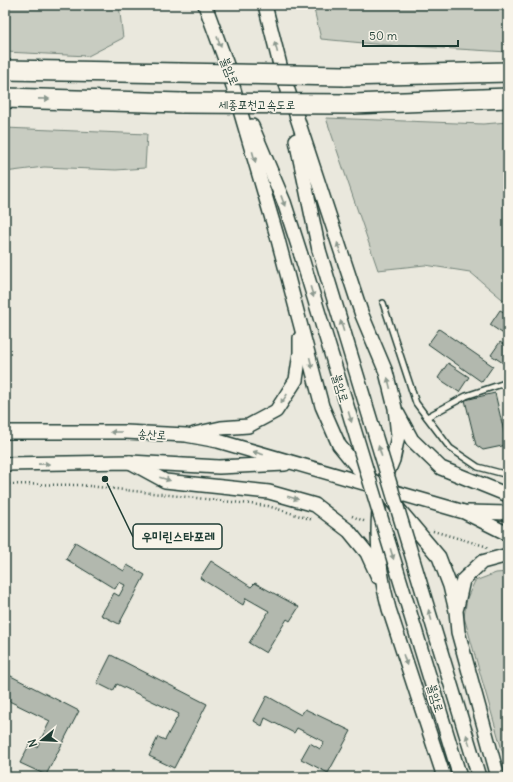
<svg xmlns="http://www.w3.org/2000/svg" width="513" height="782" font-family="Delius,'Poor Story',sans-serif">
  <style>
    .green { fill: #c8ccc1; stroke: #74847a }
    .building { fill: #b2b8ae; stroke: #1f3d34 }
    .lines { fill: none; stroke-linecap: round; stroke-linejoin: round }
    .service-casing { stroke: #1f3d34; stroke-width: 8 }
    .tertiary-casing { stroke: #1f3d34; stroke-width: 16 }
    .motorway-casing { stroke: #1f3d34; stroke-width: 22 }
    .path { stroke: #1f3d34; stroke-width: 2.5; stroke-dasharray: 1 3; stroke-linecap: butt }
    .service { stroke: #f7f3e8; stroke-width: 5 }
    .tertiary { stroke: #f7f3e8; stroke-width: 13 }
    .motorway { stroke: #f7f3e8; stroke-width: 19 }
    .tertiary-bridge-casing { stroke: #1f3d34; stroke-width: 16; stroke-linecap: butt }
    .motorway-bridge-casing { stroke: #1f3d34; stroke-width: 22; stroke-linecap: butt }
    .tertiary-bridge { stroke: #f7f3e8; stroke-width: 13 }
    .motorway-bridge { stroke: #f7f3e8; stroke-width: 19 }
    .oneway { fill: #8b988e }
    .labels { text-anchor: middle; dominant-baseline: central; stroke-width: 3.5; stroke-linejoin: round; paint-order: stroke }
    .street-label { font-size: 12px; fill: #1f3d34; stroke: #f7f3e8 }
    .leader { fill: none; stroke: #1f3d34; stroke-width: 1.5 }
    .callout-dot { fill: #1f3d34; stroke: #f7f3e8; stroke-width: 1.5 }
    .callout { fill: #f7f3e8; stroke: #1f3d34; stroke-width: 1.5 }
    .callout-label { font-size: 13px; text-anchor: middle; font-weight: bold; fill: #1f3d34 }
  </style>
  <rect width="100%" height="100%" fill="#eae8dd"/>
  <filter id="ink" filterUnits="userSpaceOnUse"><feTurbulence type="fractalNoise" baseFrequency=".025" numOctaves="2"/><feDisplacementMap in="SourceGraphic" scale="8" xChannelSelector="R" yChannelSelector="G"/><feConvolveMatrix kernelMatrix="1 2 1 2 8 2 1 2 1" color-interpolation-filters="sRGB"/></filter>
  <g filter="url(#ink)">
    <g class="green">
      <path d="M5,5H119L123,38L88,56L5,52Z"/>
      <path d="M313,5H508V52L374,44L321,39Z"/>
      <path d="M326,118L483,124L508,122V304L470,272L425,265L378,270Z"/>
      <path d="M5,128L147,134L145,168L116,170L44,167L5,172Z"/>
      <path d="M508,572V771L464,617L467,598L475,581L496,573Z"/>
    </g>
    <g class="building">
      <path d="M500,310L508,314V337L490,325Z"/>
      <path d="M439,329L493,366L482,382L428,344Z"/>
      <path d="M500,342L508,347V362L506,365L491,355Z"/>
      <path d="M448,363L469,377L459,392L438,378Z"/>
      <path d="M495,393L507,445L483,450L476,445L465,400Z"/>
      <path d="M75,542L124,571L127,565L145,575L119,624L101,615L114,593L119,596L125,585L119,582L115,589L66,559Z"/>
      <path d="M211,561L251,587L255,583L299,607L290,621L287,619L266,653L249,643L269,611L246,598L243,605L200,578Z"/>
      <path d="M111,655L207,704L174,768L149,756L158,737L165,740L179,714L117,684L113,691L97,683Z"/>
      <path d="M5,673L79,711L46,775L20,763L30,743L37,747L50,721L5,699Z"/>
      <path d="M267,696L301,715L305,709L351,731L328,773L301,759L310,743L320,749L324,742L297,728L294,733L265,718L262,726L254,721Z"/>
    </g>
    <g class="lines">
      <g class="service-casing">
        <g id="service">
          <path d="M383,303L416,403L450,448L478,467L508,475"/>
          <path d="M427,417L466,396L508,382"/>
        </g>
      </g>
      <g class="tertiary-casing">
        <g id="tertiary">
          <path d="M205,5L230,73"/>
          <path d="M265,5L284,81"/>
          <path d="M227,66L277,236L322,406L339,445L357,467L381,488L439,557L450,586L456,611L458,632L498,777"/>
          <path d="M284,78L362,315L386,372L395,408L398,436L393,460L385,479"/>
          <path d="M252,126L284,202L301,255"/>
          <path d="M296,140L319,250"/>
          <path d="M398,414L412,440L441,468L508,495"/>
          <path d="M5,432H125L186,435L218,441L464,512L508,534"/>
          <path d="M194,434L221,428L248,426L276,411L296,380L300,353V338"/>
          <path d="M130,462L165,481L269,492L315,505L349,531L367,553L378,577"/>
          <path d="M5,464L130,462L219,467L285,464"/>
          <path d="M379,510C376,544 380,577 389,609L444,777"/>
          <path d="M468,512L508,513"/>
          <path d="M457,607L463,580L482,562L508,555"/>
        </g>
      </g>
      <g class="motorway-casing">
        <g id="motorway">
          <path d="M5,70L179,73"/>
          <path d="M344,76L508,72"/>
          <path d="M5,98L182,103"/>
          <path d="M353,104L508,98"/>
        </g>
      </g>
      <g class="path">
        <path d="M5,484L80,485L268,506L313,520"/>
        <path d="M352,516L366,522"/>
        <path d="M433,531L485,546L487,549"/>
      </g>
      <use href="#service" class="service"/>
      <use href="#tertiary" class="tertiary"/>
      <use href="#motorway" class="motorway"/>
      <g class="tertiary-bridge-casing">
        <g id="tertiary-bridge">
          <path d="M319,250L479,777"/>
          <path d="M301,255L460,777"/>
        </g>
      </g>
      <g class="motorway-bridge-casing">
        <g id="motorway-bridge">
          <path d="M179,73L344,76"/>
          <path d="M182,103L353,104"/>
        </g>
      </g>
      <use href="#tertiary-bridge" class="tertiary-bridge"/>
      <use href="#motorway-bridge" class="motorway-bridge"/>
    </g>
    <defs><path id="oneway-solid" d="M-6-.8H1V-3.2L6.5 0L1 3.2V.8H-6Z"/></defs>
    <g class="oneway">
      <use href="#oneway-solid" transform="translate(219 42) rotate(70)"/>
      <use href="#oneway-solid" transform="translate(276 47) rotate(-104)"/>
      <use href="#oneway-solid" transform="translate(44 99) rotate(1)"/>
      <use href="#oneway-solid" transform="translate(254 157) rotate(74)"/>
      <use href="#oneway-solid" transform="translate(283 201) rotate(70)"/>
      <use href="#oneway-solid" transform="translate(339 248) rotate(-108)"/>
      <use href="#oneway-solid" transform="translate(312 292) rotate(73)"/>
      <use href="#oneway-solid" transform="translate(342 326) rotate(-107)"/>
      <use href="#oneway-solid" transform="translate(311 363) rotate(76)"/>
      <use href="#oneway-solid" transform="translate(389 383) rotate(-104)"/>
      <use href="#oneway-solid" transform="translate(284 399) rotate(123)"/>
      <use href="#oneway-solid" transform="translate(350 417) rotate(73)"/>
      <use href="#oneway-solid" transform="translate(116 432) rotate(180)"/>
      <use href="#oneway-solid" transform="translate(380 451) rotate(-107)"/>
      <use href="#oneway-solid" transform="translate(258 453) rotate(-164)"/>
      <use href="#oneway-solid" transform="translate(44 464) rotate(-1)"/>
      <use href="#oneway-solid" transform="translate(165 479) rotate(18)"/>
      <use href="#oneway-solid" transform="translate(293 498) rotate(16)"/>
      <use href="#oneway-solid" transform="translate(392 554) rotate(73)"/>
      <use href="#oneway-solid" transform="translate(430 615) rotate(-107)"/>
      <use href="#oneway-solid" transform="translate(405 660) rotate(72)"/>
      <use href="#oneway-solid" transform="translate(468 740) rotate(-107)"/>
    </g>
  </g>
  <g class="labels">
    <g class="street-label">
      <text transform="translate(230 71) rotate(68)">불암로</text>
      <text x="257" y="104">세종포천고속도로</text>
      <text transform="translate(341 388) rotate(73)">불암로</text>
      <text transform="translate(152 434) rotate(3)">송산로</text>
      <text transform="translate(436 698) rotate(73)">불암로</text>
    </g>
  </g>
  <path class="leader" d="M105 479L133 537"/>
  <circle class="callout-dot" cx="105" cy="479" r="4"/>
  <rect class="callout" x="133" y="524" width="89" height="25" rx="4"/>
  <g class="callout-label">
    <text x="178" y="541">우미린스타포레</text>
  </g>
  <rect width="513" height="782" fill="none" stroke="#f7f3e8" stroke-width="20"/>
  <rect x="10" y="10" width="493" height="762" fill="none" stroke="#1f3d34" stroke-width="1.5" filter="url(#ink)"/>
  <g transform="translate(42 740) rotate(252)" stroke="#f7f3e8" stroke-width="3" paint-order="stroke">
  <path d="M0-3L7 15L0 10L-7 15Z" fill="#1f3d34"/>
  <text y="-6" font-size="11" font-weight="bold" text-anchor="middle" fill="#1f3d34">N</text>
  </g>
  <path d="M363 40v6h95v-6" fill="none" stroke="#1f3d34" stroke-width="2"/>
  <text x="369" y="40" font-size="12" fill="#1f3d34" stroke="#f7f3e8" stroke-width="3" paint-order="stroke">50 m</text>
</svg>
